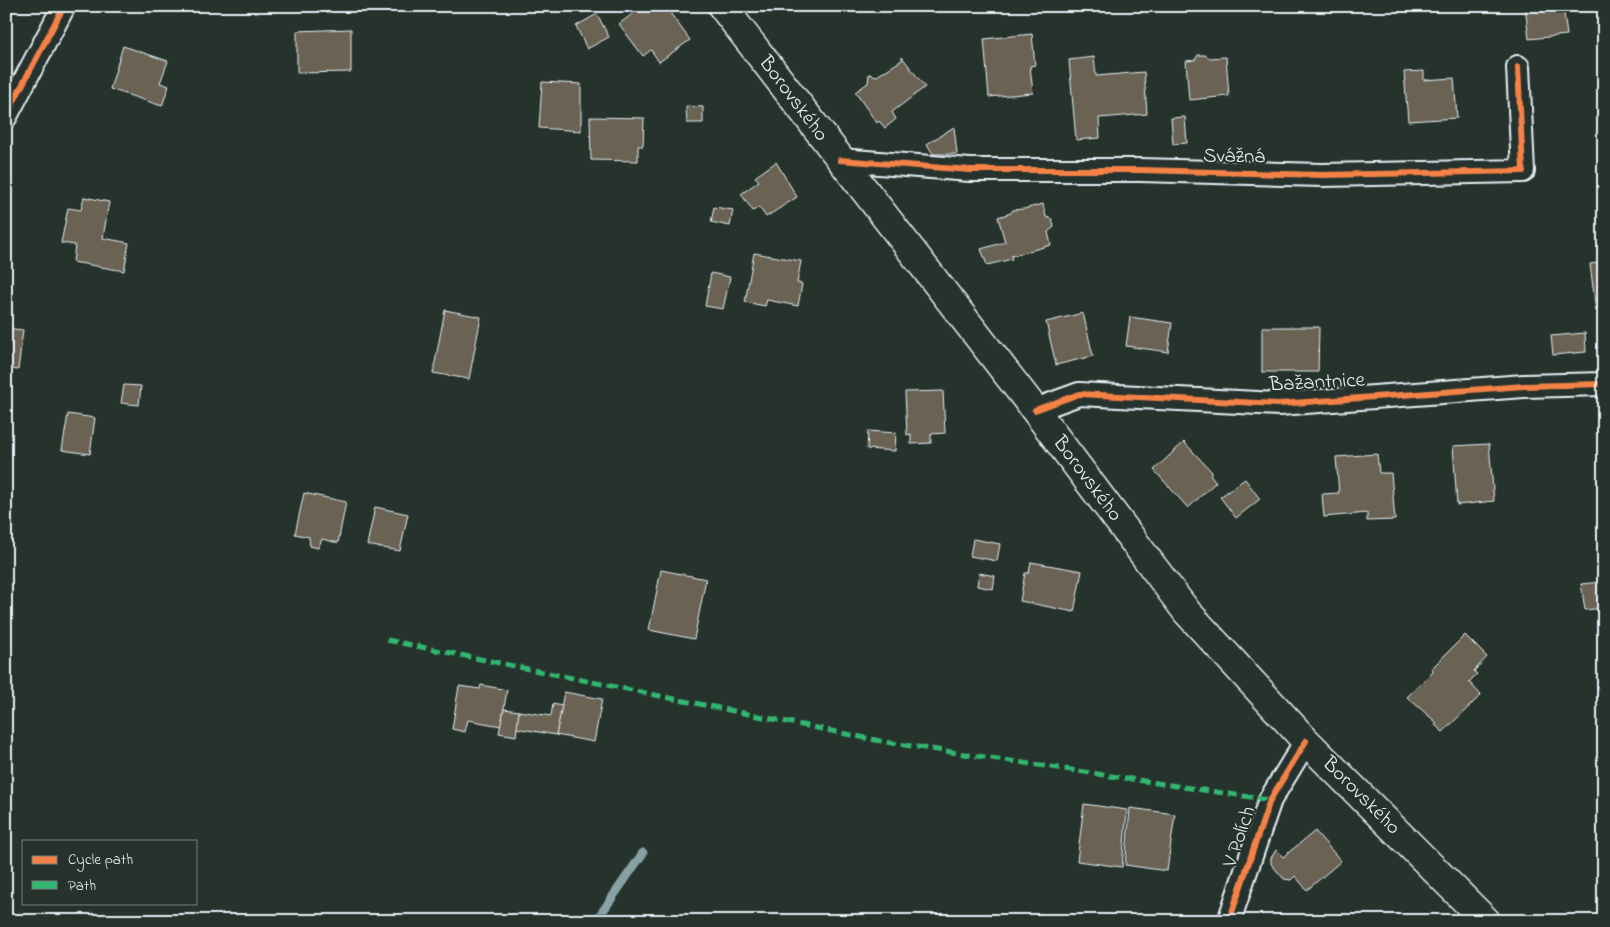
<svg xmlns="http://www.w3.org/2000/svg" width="1610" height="927" font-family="'Indie Flower',sans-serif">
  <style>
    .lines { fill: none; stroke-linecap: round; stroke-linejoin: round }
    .stream { stroke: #88a1a5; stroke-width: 9 }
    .building { fill: #6b6353; stroke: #e8f1f8 }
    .minor-casing { stroke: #e8f1f8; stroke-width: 26 }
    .secondary-casing { stroke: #e8f1f8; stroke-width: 31 }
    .minor { stroke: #26332d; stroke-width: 22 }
    .secondary { stroke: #26332d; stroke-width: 28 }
    .quiet { stroke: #33b770; stroke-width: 5; stroke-dasharray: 10 5; stroke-linecap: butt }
    .cycleway-casing { stroke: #26332d; stroke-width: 9 }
    .cycleway { stroke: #f48246; stroke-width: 6 }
    .labels { text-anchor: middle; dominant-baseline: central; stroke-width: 4.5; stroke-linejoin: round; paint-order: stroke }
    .street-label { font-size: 21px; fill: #e8f1f8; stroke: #26332d }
  </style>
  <rect width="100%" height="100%" fill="#26332d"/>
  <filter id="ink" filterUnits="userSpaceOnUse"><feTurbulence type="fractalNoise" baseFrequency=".02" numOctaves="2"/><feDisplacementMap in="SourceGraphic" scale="10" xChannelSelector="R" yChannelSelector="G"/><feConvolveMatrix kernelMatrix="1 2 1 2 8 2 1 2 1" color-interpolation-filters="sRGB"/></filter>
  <g filter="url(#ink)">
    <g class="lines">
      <path class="stream" d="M596,921L643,853"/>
    </g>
    <g class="building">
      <rect x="377" y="6" width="40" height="3"/>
      <path d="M643,6H665L690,40L659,62L651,50L643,56L619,24Z"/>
      <path d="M1525,6H1563L1567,35L1529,39Z"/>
      <path d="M597,14L609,37L587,49L576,26Z"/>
      <path d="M351,29V72L297,73V31Z"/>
      <path d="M1032,34L1035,65L1030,66L1033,93L989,97L984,39Z"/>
      <path d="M123,46L168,61L160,83L169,86L162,106L110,89Z"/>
      <path d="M1198,55H1205L1209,58L1226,57L1229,96L1189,100L1186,61L1195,60Z"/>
      <path d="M902,57L925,87L892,112L896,119L885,128L879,121L877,123L855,92L868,83L869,74L877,76L902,60Z"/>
      <path d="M1094,57L1096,76L1144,72L1147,114L1099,118L1100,138L1076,140L1069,60Z"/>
      <path d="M1424,71V80L1454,78L1457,118L1408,121L1404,72Z"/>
      <path d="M542,82L581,84V131L539,128Z"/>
      <path d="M686,106L703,107V123H687Z"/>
      <path d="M590,117L644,118L643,146H638V161L591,160Z"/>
      <path d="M1185,117L1187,143L1173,144L1171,118Z"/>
      <path d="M954,127L957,154H933L927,144Z"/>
      <path d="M776,162L797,197L766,217L759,207L753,211L741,194L759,181L755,177Z"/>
      <path d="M84,197L109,202L103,238L129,243L124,271L73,262L75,245L61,243L68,208L81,210Z"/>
      <path d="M1043,204L1046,217L1052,219L1054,227L1048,232L1051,245L1011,256L1012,259L987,265L981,249L1005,242L998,217L1011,213L1013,210L1024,209Z"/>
      <path d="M714,207L733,210L730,226L711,222Z"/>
      <path d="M754,253L801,261L797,283L802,284L798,306L767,300L765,306L745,302Z"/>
      <path d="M1604,262V310L1596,311L1590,264Z"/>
      <path d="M711,273L730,277L723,309L705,306Z"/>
      <path d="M445,310L481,317L469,379L433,373Z"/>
      <path d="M1083,313L1093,356L1056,365L1046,322Z"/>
      <path d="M1130,317L1172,323L1168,352L1126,346Z"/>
      <path d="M1262,327H1319L1318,372H1262Z"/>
      <path d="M6,328L23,330L18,370L6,368Z"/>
      <path d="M1585,333L1586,352L1553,355L1551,336Z"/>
      <path d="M124,385L141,386L139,405L121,403Z"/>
      <path d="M943,391L945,433L931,434V443L911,444V434L907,435L905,392Z"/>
      <path d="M68,414L95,418L90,454L62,450Z"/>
      <path d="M868,431L896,433L895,451L867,449Z"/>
      <path d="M1184,442L1212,472L1210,474L1216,482L1188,508L1154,470Z"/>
      <path d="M1489,444L1494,501L1457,505L1453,446Z"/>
      <path d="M1377,454L1379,473H1391L1395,520L1367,521V513L1324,517L1322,494L1339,493L1336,457Z"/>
      <path d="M1245,479L1260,499L1236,518L1220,497Z"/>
      <path d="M304,493L346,502L338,543L322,539L318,548L310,546L309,537L295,534Z"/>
      <path d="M375,507L408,514L400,551L367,545Z"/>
      <path d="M973,539L1000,544L997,561L970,556Z"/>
      <path d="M1031,562L1082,571L1074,612L1020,601L1025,573H1029Z"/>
      <path d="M661,570L706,579L694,639L649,630Z"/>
      <path d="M979,573L995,576L993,589L977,586Z"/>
      <path d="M1601,582L1604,608L1585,610L1581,584Z"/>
      <path d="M1465,635L1487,657L1474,671L1477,674L1469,682L1481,695L1443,732L1435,725L1437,723L1407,697L1434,671L1431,669Z"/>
      <path d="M481,685L507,690L501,726L468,720L465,732L452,729L459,686L480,689Z"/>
      <path d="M564,692L602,699L594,742L556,735Z"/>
      <path d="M553,704L562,706L556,735L516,728L519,711L551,716Z"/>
      <path d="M504,709L519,711L516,736L499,733Z"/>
      <path d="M1084,804L1127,810L1122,867L1077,861Z"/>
      <path d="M1130,808L1175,814L1167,871L1125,865Z"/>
      <path d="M1315,831L1341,861L1307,890L1295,876L1291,880L1284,879L1271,864V858L1276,850L1283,857Z"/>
    </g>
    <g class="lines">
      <g class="minor-casing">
        <g id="minor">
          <path d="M6,116L64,6"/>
          <path d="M840,160L970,170H1140L1323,175L1523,171L1518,67"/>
          <path d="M1035,410L1079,394L1279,404L1524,386L1604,384"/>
          <path d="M1229,921L1270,800L1306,741"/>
        </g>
      </g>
      <g class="secondary-casing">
        <path id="secondary" d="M722,6L1035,410L1187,612L1306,741L1486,921"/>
      </g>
      <use href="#minor" class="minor"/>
      <use href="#secondary" class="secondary"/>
      <path class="quiet" d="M387,640L885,742L1270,800"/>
      <g class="cycleway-casing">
        <g id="cycleway">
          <path d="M6,116L64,6"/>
          <path d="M840,160L970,170H1140L1323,175L1523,171L1518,67"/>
          <path d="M1035,410L1079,394L1279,404L1524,386L1604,384"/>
          <path d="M1229,921L1270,800L1306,741"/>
        </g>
      </g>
      <use href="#cycleway" class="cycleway"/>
    </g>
  </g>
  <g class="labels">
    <g class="street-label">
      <text transform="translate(793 99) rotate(53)">Borovského</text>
      <text transform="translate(1234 157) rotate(1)">Svážná</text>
      <text transform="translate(1317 383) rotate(-3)">Bažantnice</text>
      <text transform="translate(1087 479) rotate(53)">Borovského</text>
      <text transform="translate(1361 796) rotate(45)">Borovského</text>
      <text transform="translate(1240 837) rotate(-71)">V Polích</text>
    </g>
  </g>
  <rect width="1610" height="927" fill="none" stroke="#26332d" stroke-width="25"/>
  <rect x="12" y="12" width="1585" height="902" fill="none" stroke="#e8f1f8" stroke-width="2" filter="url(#ink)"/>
  <rect x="22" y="840" width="175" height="65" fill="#26332d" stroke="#747f7e"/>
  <rect x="32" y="856" width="25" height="8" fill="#f48246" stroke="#747f7e"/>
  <text x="68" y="864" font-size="15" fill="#e8f1f8">Cycle path</text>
  <rect x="32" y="881" width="25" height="8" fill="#33b770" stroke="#747f7e"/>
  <text x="68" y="890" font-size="15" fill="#e8f1f8">Path</text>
</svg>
